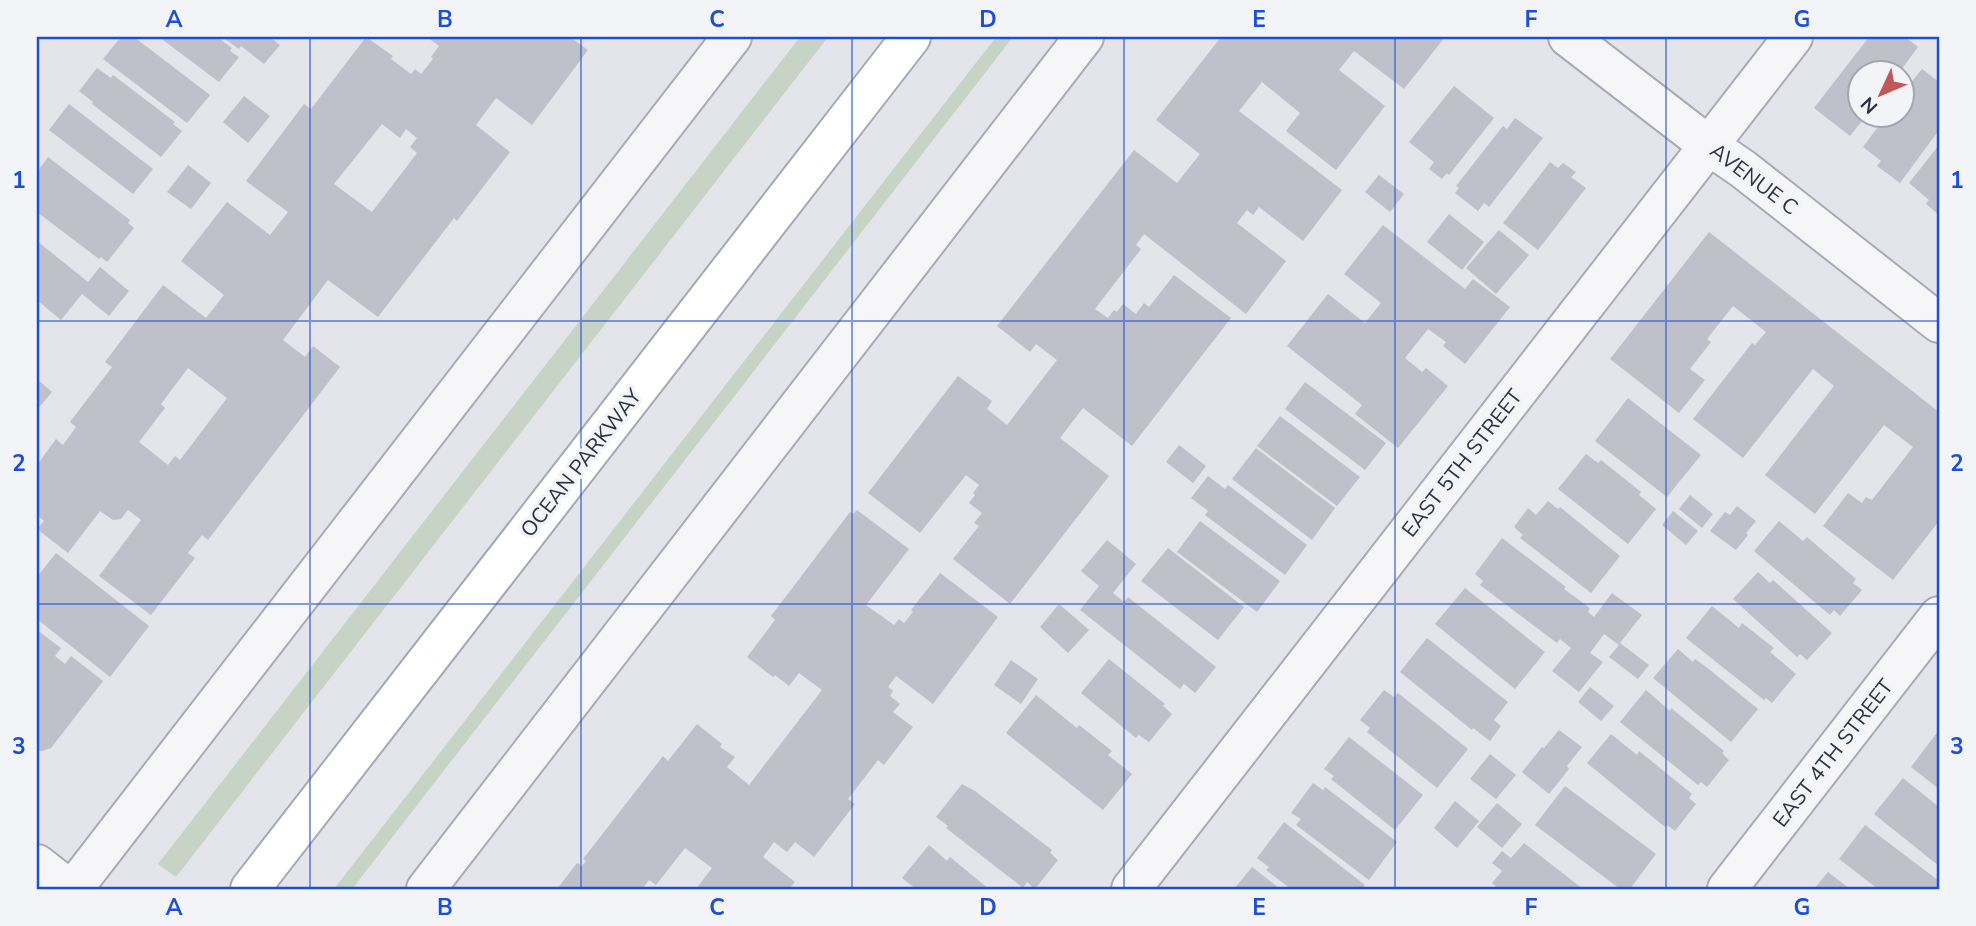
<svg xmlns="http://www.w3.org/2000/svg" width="1976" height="926" font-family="'Nunito Sans',sans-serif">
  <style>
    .green { fill: #c7d3c5 }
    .building { fill: #bec0ca; fill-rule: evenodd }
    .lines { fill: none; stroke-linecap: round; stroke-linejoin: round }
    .minor-casing { stroke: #a9abb4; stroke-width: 42 }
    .major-casing { stroke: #a4a8b5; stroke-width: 42 }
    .minor { stroke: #f6f6f9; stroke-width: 38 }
    .major { stroke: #fff; stroke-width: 38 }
    .grid { fill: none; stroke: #1d4ed8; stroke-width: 2; stroke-opacity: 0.55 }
    .labels { text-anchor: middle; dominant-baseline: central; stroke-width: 7; stroke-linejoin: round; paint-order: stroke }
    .street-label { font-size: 21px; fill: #2d3141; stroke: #f3f4f8 }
    .neatline { fill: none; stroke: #1d4ed8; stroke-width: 2.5 }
    .grid-label { font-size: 23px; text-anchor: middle; font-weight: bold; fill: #1d4ed8 }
  </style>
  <rect width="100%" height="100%" fill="#e4e5ea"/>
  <g class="green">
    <path d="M800,37H828L176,877L158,864Z"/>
    <path d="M996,37H1013L352,889H334Z"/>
  </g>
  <g class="building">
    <path d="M121,37H134L210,95L187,123L103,59Z"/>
    <path d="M159,37H217L232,48L230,51L239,57L219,82Z"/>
    <path d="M222,37H270L280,45L264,64L241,46L239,49Z"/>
    <path d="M366,37L393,56L391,59L411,74L415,69L421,74L433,59L431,57L439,46L427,37H570L588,50L532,125L496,98L476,125L510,152L457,221L454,218L378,317L328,280L283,340L305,357L313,346L340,367L208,540L202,535L188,553L195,558L151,615L99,576L141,520L128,510L121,519L113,520L100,511L68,553L37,529L44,521L37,515V465L56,439L63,445L76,427L70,422L112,367L105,362L163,285L206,318L224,295L181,261L227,202L270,235L288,212L246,181L304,104L311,109ZM382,124L400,138L406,129L417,138L410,147L417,153L372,212L334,184ZM188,368L227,398L180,460L175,456L168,465L139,442L165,408L161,404Z"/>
    <path d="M1221,37H1445L1404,89L1354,51L1339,70L1385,106L1336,170L1286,131L1300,113L1262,82L1239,111L1342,190L1303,241L1259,207L1253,215L1247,210L1237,223L1286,261L1246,314L1144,234L1136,245L1141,249L1095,309L1108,318L1114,310L1117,312L1123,304L1136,314L1144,303L1149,307L1174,275L1231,318L1132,446L1083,408L1060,438L1109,476L1010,604L953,559L979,526L974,523L982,513L969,503L975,495L973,493L979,485L966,475L920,533L868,493L958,376L992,401L987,409L1007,425L1057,360L1036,344L1030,352L997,326L1134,150L1177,183L1200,154L1156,120Z"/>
    <path d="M1869,37H1905L1918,47L1898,74H1860V116H1866L1850,136L1814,108Z"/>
    <path d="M97,68L111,78L113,75L175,122L173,124L182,131L161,157L92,104L93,102L79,91Z"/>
    <path d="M1922,69L1939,82V130L1900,183L1877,166L1881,161L1863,147L1886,116H1902V94Z"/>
    <path d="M1454,86L1494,118L1449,175L1447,173L1442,179L1429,169L1434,162L1409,142Z"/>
    <path d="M244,96L270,116L248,143L223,122Z"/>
    <path d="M69,104L153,169L133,194L49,130Z"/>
    <path d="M1515,118L1543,138L1489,207L1484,203L1478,211L1455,193L1459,188L1456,186L1503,126L1507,129Z"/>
    <path d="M1939,145V215L1926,204L1929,200L1909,183Z"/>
    <path d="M48,157L130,220L128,223L134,228L107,262L101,257L99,259L37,212V172Z"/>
    <path d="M1550,162L1558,168L1563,163L1576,172L1571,177L1586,188L1538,250L1503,223Z"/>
    <path d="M188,165L211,183L191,209L167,192Z"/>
    <path d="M1379,175L1404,194L1390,212L1365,192Z"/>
    <path d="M1449,214L1484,242L1462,270L1427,242Z"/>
    <path d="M1383,225L1465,289L1473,279L1510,307L1465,364L1443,346L1446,342L1428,329L1405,358L1422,372L1426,368L1448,386L1398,448L1355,414L1362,405L1287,346L1328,294L1365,323L1381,303L1344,274Z"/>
    <path d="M1499,230L1529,255L1496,294L1466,268Z"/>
    <path d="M1709,232L1939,412V521L1893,580L1823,526L1848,493L1862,503L1866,497L1872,500L1913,447L1884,425L1815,514L1765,475L1834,386L1813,369L1743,458L1693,419L1752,343L1755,345L1766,332L1733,306L1707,339L1711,342L1690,369L1705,380L1679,413L1610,359Z"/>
    <path d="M37,241L88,282L100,267L129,291L109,316L82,294L61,320L37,300Z"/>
    <path d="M37,379L52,392L37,410Z"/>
    <path d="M1305,382L1386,443L1365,470L1285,409Z"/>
    <path d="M1628,398L1701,455L1667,497L1595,441Z"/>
    <path d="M1280,416L1360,477L1337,506L1257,446Z"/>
    <path d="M1179,445L1206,466L1193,483L1166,462Z"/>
    <path d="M1256,448L1335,508L1312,540L1232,479Z"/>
    <path d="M1586,454L1598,463L1601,460L1641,492L1639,495L1656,509L1628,544L1558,489Z"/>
    <path d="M1208,476L1225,489L1228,485L1307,545L1285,575L1205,515L1208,511L1191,498Z"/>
    <path d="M1690,495L1713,514L1702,528L1679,509Z"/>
    <path d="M1548,501L1558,509L1560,507L1620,556L1591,593L1520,538L1523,535L1514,527L1528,508L1536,515Z"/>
    <path d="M1737,506L1756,521L1746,533L1748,535L1736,550L1710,531L1725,512L1730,515Z"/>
    <path d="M857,510L909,549L866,605L894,625L899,619L904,623L913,612L911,610L940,573L998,617L933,704L896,676L888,687L893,691L890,696L900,704L893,712L913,727L884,765L878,760L872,768L848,799L855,804L814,857L795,842L787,852L774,842L763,857L795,882L789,889H696L712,868L685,848L656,885L649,880L642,889H557L577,863L582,866L586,861L583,859L663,756L668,761L697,724L722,744L720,747L735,757L727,767L749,785L822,690L799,673L789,686L775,675L773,677L747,657L775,620L771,616L850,512L853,514Z"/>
    <path d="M1673,511L1698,531L1686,545L1662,525Z"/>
    <path d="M1200,521L1280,581L1257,612L1177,552Z"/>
    <path d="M1779,521L1803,541L1807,537L1856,579L1853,583L1862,590L1840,616L1834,610L1830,615L1754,551Z"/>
    <path d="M1502,538L1566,587L1564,589L1590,608L1588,612L1594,617L1612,593L1642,615L1620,643L1649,665L1638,679L1609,657L1619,645L1604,634L1590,653L1603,662L1579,692L1552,671L1571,648L1560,639L1557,643L1480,585L1483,581L1475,574Z"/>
    <path d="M1107,540L1136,564L1113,593L1124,602L1128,597L1216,667L1195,693L1184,684L1180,689L1080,610L1099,586L1081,571Z"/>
    <path d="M1168,548L1244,607L1218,640L1141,581Z"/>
    <path d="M56,553L149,626L110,677L37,619V577Z"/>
    <path d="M1758,572L1770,583L1773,580L1832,633L1807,660L1800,654L1797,657L1733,599Z"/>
    <path d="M1465,588L1545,652L1515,689L1435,624Z"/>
    <path d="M1059,604L1089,630L1068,653L1040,627Z"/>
    <path d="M1712,606L1739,628L1742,623L1774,648L1770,652L1796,674L1772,703L1766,698L1764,700L1686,638Z"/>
    <path d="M37,630L61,648L55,656L65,664L71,656L103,681L51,748L42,751H37Z"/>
    <path d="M1427,638L1508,702L1494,720L1501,726L1490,741L1473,728L1472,730L1400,672Z"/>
    <path d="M1678,649L1693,662L1695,659L1705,666L1758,709L1731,742L1653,678Z"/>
    <path d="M1109,659L1165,704L1163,706L1172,714L1149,742L1139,735L1136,738L1081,693Z"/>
    <path d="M1011,660L1038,679L1021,704L994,685Z"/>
    <path d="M1590,687L1614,706L1601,721L1578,702Z"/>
    <path d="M1384,690L1394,697L1398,693L1468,749L1437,788L1367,732L1370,728L1360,720Z"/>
    <path d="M1646,690L1670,711L1671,708L1724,751L1722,753L1729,760L1707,787L1701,782L1698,785L1620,722Z"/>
    <path d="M1036,695L1077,728L1079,725L1112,751L1108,755L1132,774L1103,810L1006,733Z"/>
    <path d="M1559,730L1582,747L1567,766L1569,769L1549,794L1522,772L1542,747L1544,748Z"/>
    <path d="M1939,730V789L1911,767Z"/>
    <path d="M1611,734L1637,755L1639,751L1692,794L1689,798L1696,804L1675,831L1667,825L1665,827L1587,763Z"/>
    <path d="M1349,737L1423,795L1395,830L1331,779L1334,776L1324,769Z"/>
    <path d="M1490,754L1516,775L1496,799L1470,779Z"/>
    <path d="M1903,778L1939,807V866L1874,814Z"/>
    <path d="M1313,783L1323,790L1325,787L1397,842L1369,880L1296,825L1301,819L1291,813Z"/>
    <path d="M962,784L975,791L1052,850L1050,853L1058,860L1035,889L1027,882L1023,888L946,828L948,826L936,817Z"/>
    <path d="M1565,786L1656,854L1630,889H1620L1535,825Z"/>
    <path d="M1455,801L1479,821L1457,848L1434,828Z"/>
    <path d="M1497,803L1522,824L1502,848L1477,827Z"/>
    <path d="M1284,822L1365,885L1362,889H1291L1266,870L1269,867L1257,858Z"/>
    <path d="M1865,825L1939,881V889H1878L1839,859Z"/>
    <path d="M1524,843L1583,889H1499L1492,883L1502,871L1492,863L1502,851L1511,858Z"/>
    <path d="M929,845L947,861L950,857L989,889H916L902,878Z"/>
    <path d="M1252,867L1270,881L1280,889H1234Z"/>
    <path d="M1828,872L1850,889H1814Z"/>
  </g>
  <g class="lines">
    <g class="minor-casing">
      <g id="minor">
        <path d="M1568,37L1708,145L1743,169L1939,323"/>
        <path d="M37,864L69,889"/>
        <path d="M73,889L732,37"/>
        <path d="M426,889L1084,37"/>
        <path d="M1131,889L1793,37"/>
        <path d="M1727,889L1939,616"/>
      </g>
    </g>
    <g class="major-casing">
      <path id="major" d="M250,889L911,37"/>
    </g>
    <use href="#minor" class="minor"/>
    <use href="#major" class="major"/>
  </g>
  <path class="grid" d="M310,37V889M581,37V889M852,37V889M1124,37V889M1395,37V889M1666,37V889M37,321H1939M37,604H1939"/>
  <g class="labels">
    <g class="street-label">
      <text transform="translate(1754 179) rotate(37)">AVENUE C</text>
      <text transform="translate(581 463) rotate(-52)">OCEAN PARKWAY</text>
      <text transform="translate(1462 463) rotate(-52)">EAST 5TH STREET</text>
      <text transform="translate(1833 753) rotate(-52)">EAST 4TH STREET</text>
    </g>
  </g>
  <rect width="1976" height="926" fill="none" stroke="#f3f4f8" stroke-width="77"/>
  <g transform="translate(1881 94) rotate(226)"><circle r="33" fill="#f3f4f8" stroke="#a4a6af" stroke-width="2"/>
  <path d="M0-5L12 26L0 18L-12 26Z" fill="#c25855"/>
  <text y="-10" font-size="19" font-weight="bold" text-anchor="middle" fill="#2d3141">N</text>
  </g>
  <rect x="38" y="38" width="1900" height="850" class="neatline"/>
  <g class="grid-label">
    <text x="174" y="27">A</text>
    <text x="445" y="27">B</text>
    <text x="717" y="27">C</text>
    <text x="988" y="27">D</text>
    <text x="1259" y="27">E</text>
    <text x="1531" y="27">F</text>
    <text x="1802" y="27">G</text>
    <text x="19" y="188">1</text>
    <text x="1957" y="188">1</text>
    <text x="19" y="471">2</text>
    <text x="1957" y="471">2</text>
    <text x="19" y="754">3</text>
    <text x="1957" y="754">3</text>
    <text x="174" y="915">A</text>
    <text x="445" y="915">B</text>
    <text x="717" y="915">C</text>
    <text x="988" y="915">D</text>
    <text x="1259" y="915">E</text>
    <text x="1531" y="915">F</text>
    <text x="1802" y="915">G</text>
  </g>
</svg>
